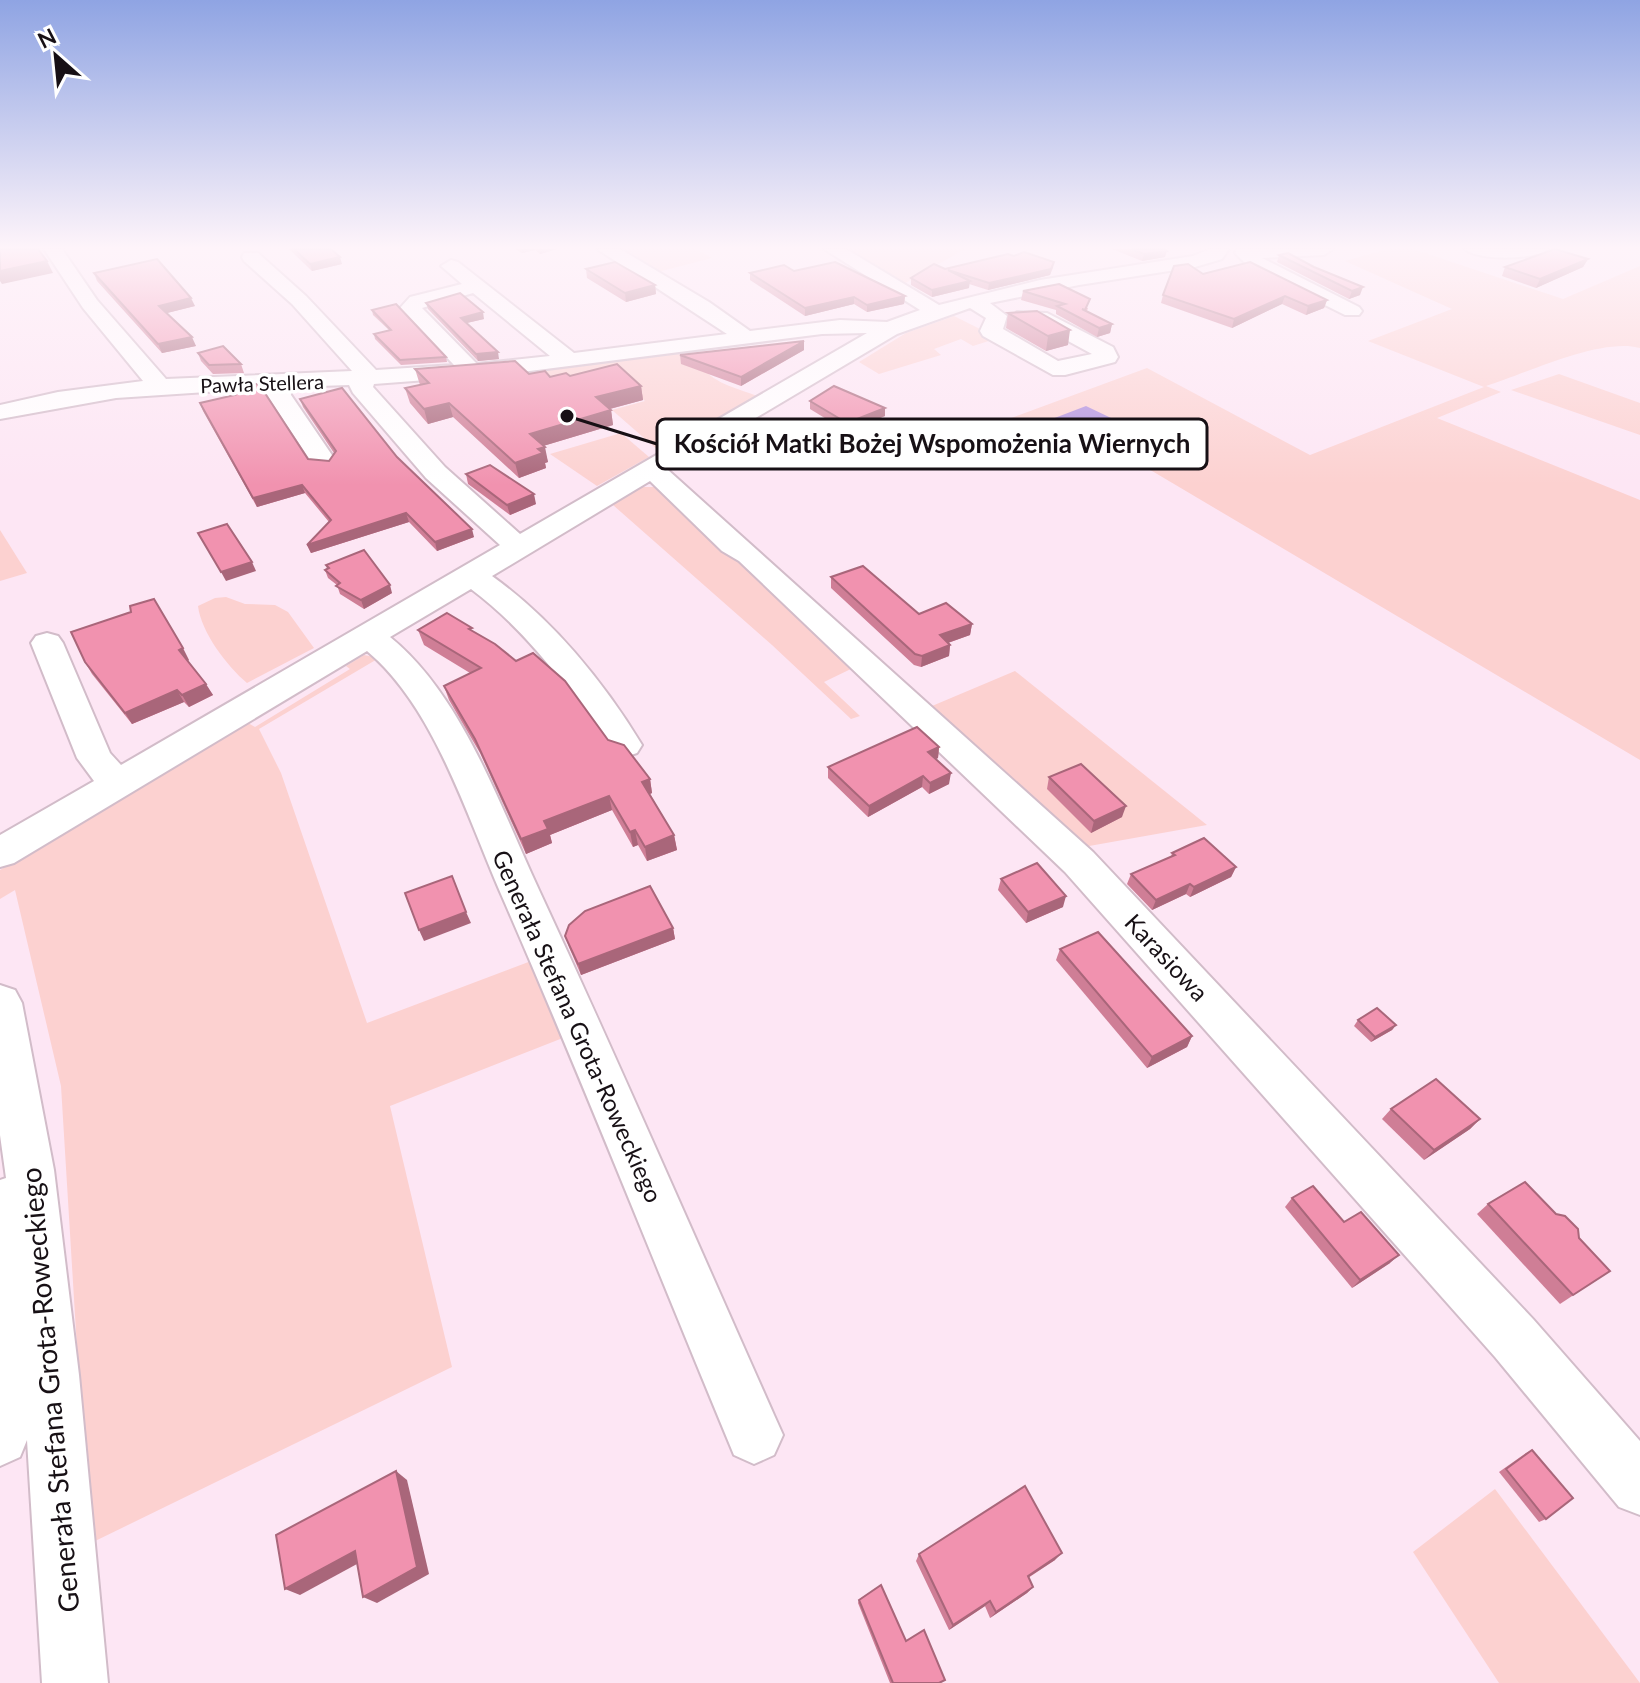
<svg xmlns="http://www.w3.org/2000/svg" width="1640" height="1683" font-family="Lato,sans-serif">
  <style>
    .green { fill: #fcd1d0 }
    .water { fill: #ab8bdc }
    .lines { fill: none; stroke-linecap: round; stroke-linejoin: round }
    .minor-casing { stroke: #d2bcc9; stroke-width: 4 }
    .minor { fill: #fff; fill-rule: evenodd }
    .wall { fill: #cf7e96 }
    .shaded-wall { fill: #a9667a }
    .building { fill: #f192af; stroke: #a9667a; stroke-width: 2 }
    .labels { text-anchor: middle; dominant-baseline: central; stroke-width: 7; stroke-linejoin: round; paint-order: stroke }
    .far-street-label { font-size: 20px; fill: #171015; stroke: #fff }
    .street-label { font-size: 24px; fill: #171015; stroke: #fff }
    .near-street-label { font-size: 28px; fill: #171015; stroke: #fff }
    .leader { fill: none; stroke: #171015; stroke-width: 3 }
    .callout-dot { fill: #171015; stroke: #fff; stroke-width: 3 }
    .callout { fill: #fff; stroke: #171015; stroke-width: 3 }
    .callout-label { font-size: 26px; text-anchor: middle; font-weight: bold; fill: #171015 }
  </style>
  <rect width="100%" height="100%" fill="#fde6f4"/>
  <g class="green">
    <path d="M614,249H696L712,258L654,273Z"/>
    <path d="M842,249H965L900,286Z"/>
    <path d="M1388,249H1413L1563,299L1640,266V348C1601,337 1527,373 1486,386L1501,392L1437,418L1640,500V760L1147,468L1076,463L1010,464L968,434L1147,368L1310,455L1484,387L1368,341L1452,309L1345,261Z"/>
    <path d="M954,316L998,338L973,346L961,339L934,349L941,355L879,374L859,362L906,333Z"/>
    <path d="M679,353L682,363H700C710,383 737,388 757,396L659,451L612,410L645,401L620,378L544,377L536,371Z"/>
    <path d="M1559,374L1640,403V435L1511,390Z"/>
    <path d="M621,433L649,457L597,486L550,454Z"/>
    <path d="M641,487H659L742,556L857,666L824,682L860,716L851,719L772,645L613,505Z"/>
    <path d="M0,530L27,573L0,581Z"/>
    <path d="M226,597L245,604L275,605L288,612L314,648L247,683C227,666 201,632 198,606L215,598Z"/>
    <path d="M364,655L379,658L259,729L281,773L367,1023L539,958L573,1034L390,1106L452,1367L89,1544L61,1086L15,890L0,899V870L248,723L255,727L350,669L346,666Z"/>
    <path d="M1015,671L1207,825L1078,848L932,706Z"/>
    <path d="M1495,1489L1640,1683H1499L1413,1552Z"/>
  </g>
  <path class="water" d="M1086,406L1132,428L1151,450L1150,455L1119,459L1045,460L1018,432Z"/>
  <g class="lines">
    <g class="minor-casing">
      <g id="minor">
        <path d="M44,249H62L97,300L166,379L352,371L292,304L244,261L242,257L244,253H258L306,296L376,370L454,365L400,308L410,297L462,284L441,266L451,260L458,262L574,353L727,334L597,249H620L709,302L750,331L840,320L887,322L920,310L824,249H846L939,305L1040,280L1193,256L1210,249H1229L1222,259L1195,267L1079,285L990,303L1007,316L1003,329L1058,361L1092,354L1035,323L1017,320L1014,316L1017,312L1047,313L1113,347L1118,357L1115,362L1065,375H1053L983,336L980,331L986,318L970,308L897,334L668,470L1093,852L1533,1319L1640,1441V1515L1619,1507L1495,1357L1065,872L739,561L722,551L650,481L492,576C552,619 604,682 642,745L637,753L625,757L613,753C572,693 530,633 471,589L390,637C463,696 500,807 539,890C620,1064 696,1240 774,1415L783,1435L774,1455L754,1464L734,1455C656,1268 582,1079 501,894C466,814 434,707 367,651L14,863L0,867V835L94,781L77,758L31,643L36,636L47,633L58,636L63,643L110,753L121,765L500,545L426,478L353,393L349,385L290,387L291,395L336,461L332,466H314L267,395V388L116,398L0,419V405L58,392L143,381L83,308ZM473,293L550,356L477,364L422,308ZM867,333L520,534L445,467L373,387L374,384L507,374L822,334Z"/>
        <path d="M1237,249H1333L1324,255L1262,258L1359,307L1362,311L1359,315H1345L1249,267L1235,253Z"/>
        <path d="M1465,249H1548C1536,260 1477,261 1465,249Z"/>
        <path d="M0,985L15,990L22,1003L54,1170L79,1375L108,1683H42L27,1440L20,1457L0,1466V1180L6,1178L0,1135Z"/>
      </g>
    </g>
    <use href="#minor" class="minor"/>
  </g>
  <g class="wall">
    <path d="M289,249H331L342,264L312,271Z"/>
    <path d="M515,249H557L540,254L535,250L522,253Z"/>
    <path d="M1112,249H1165V257L1142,261Z"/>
    <path d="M1279,255L1360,295L1349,299L1277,262Z"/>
    <path d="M1014,256L1054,262L1053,268L1050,275L988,290L969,284V288L932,297L911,285V278L945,269Z"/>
    <path d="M1588,259L1583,267L1536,288L1502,276L1505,267Z"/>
    <path d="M586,269L655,285L656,294L626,302L587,278Z"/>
    <path d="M794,271L905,296L904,304L867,312L854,304L805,316L750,280V273Z"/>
    <path d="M94,273L195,306L167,313L196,346L162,353L97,281Z"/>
    <path d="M1203,274L1327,300L1324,308L1306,315L1282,304L1232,328L1161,303L1163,295Z"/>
    <path d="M1023,291L1088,308L1087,311L1112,324L1110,333L1097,337L1056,314V310L1021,300Z"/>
    <path d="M426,303L484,319L467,323L499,359L478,361L428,309Z"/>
    <path d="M372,310L446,357L447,362L401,365L375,339L374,334L389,330L373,315Z"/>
    <path d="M1008,313L1068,345L1046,351L1006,328Z"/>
    <path d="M804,341V350L741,386L681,364L680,355Z"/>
    <path d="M198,353L241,364L244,373L213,374L201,361Z"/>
    <path d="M415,369L529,374L550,377L570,376L641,386L643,400L610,409L611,410L613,425L543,446L548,462L545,463L546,468L519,478L453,417L428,424L410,403L405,388L420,385Z"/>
    <path d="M227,386L308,459L329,461L334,453L303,407L300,399L397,457L474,537L437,551L409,522L311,553L307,545L329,522L305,493L257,507L203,411L200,403L232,396Z"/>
    <path d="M810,401L885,416L846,431L810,409Z"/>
    <path d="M466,474L536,504L510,515L468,484Z"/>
    <path d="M326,565L392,593L364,609L340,594L337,585L328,578L325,570L327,569Z"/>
    <path d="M831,577L919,614L972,624L970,635L948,643L950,645L949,656L921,667L914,665L831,588Z"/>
    <path d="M418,630L474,632L608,740L650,779L652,793L650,794L674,835L677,850L647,861L638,845L633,847L612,810L550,835L552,843L526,854L480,753L449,700L444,686L470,673L424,645Z"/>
    <path d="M189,660L188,661L213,695L189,707L184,702L132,724L92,674L85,662Z"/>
    <path d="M939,747L938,758L936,759L949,784L929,794L922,787L868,817L828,778V767Z"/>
    <path d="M1049,777L1122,817L1091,833L1047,789Z"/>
    <path d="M1172,853L1236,867L1231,877L1190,897L1186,894L1152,910L1127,884L1131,874L1171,857Z"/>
    <path d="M1001,879L1063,907L1026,923L998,890Z"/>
    <path d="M673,928L675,939L581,975L569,947L565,936Z"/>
    <path d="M1060,949L1192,1036L1187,1047L1147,1068L1056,960Z"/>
    <path d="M1358,1020L1396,1025L1392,1030L1371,1042L1354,1026Z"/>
    <path d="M1391,1109L1480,1119L1470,1129L1424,1160L1382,1119Z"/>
    <path d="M1292,1198L1344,1222L1390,1263L1352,1288L1285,1207Z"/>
    <path d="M1488,1204L1579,1238L1610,1271L1560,1304L1477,1214Z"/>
    <path d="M1532,1450L1546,1519L1539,1522L1499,1472L1526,1453Z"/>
    <path d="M919,1554L1055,1560L1028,1578L1033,1587L1027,1593L990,1618L985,1606L949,1630L916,1561Z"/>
    <path d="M859,1600L906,1641L940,1683H890L858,1603Z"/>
  </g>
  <g class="shaded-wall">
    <path d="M521,249H535V250L522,253Z"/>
    <path d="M539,249H557L540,254Z"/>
    <path d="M1167,251L1165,257L1142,261L1144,254Z"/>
    <path d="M340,257L342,264L312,271L310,264Z"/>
    <path d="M1588,259L1583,267L1536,288L1540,279Z"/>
    <path d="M47,261L53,273L2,284L0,281V271Z"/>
    <path d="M1054,262L1050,275L988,290L989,283Z"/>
    <path d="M970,281L969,288L932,297V290Z"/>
    <path d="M655,285L656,294L626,302L625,293Z"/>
    <path d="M1363,287L1360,295L1349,299L1352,291Z"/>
    <path d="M905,296L904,304L867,312V305Z"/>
    <path d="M1285,296L1282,304L1232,328L1234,319Z"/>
    <path d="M854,297V304L805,316V308Z"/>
    <path d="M191,298L195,306L163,314L159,306Z"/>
    <path d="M1327,300L1324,308L1306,315L1308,306Z"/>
    <path d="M483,312L484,319L462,324L461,318Z"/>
    <path d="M1112,324L1110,333L1097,337L1099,328Z"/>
    <path d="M1070,330L1068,345L1046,351L1048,336Z"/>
    <path d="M192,337L196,346L162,353L158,344Z"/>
    <path d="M804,341V350L741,386V377Z"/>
    <path d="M498,352L499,359L478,361L476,354Z"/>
    <path d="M641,386L643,400L598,412L596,397Z"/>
    <path d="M449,403L453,417L428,424L424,409Z"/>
    <path d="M885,408V416L846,431L847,423Z"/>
    <path d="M611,410L613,425L533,449L530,434Z"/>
    <path d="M545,447L548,462L545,463L546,468L519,478L515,463L538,449Z"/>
    <path d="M302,485L305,493L257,507L253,498Z"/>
    <path d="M534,494L536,504L510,515L507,505Z"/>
    <path d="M406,513L409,522L311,553L307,545Z"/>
    <path d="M472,529L474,537L437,551L435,542Z"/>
    <path d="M252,562L256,571L226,581L221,572Z"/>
    <path d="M390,585L392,593L364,609L361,600Z"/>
    <path d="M972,624L970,635L939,646L940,635Z"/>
    <path d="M950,645L949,656L921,667L922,656Z"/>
    <path d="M183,648L189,660L185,662L179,650Z"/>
    <path d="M206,684L213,695L189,707L182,695Z"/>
    <path d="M177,690L184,702L132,724L125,713Z"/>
    <path d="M939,747L938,758L927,763L928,752Z"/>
    <path d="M951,773L949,784L929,794L930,783Z"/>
    <path d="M923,776L922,787L868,817L869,806Z"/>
    <path d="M650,779L652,793L645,796L642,782Z"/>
    <path d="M609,796L612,810L550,835L552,843L526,854L521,839L544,821Z"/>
    <path d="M1126,806L1122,817L1091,833L1094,821Z"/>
    <path d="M635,830L638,845L633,847L630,832Z"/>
    <path d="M674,835L677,850L647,861L645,847Z"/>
    <path d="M1236,867L1231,877L1190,897L1194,887Z"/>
    <path d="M1190,884L1186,894L1152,910L1156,900Z"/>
    <path d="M1066,896L1063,907L1026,923L1028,912Z"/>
    <path d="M466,912L471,923L424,941L419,930Z"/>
    <path d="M673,928L675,939L581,975L578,964Z"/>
    <path d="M1396,1025L1392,1030L1371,1042L1375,1037Z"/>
    <path d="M1192,1036L1187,1047L1147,1068L1152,1057Z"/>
    <path d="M1480,1119L1470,1129L1424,1160L1434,1150Z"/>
    <path d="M1399,1255L1390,1263L1352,1288L1360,1280Z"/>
    <path d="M396,1471L407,1480L429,1574L377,1603L363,1597Z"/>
    <path d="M355,1551L368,1558L300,1595L285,1589Z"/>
    <path d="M1062,1553L1055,1560L1021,1582L1028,1576Z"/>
    <path d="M1033,1587L1027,1593L990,1618L996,1612Z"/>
    <path d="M990,1601L985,1606L949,1630L953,1625Z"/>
  </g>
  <g class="building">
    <path d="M0,249H38L47,261L0,271Z"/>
    <path d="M294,249H331L340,257L310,264Z"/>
    <path d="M1131,249H1165L1167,251L1144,254Z"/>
    <path d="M1555,249L1588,259L1540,279L1505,267Z"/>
    <path d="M1024,252L1054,262L1051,269L989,283L948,270L970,281L932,290L911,278L934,264L945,269L1008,254L1014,256Z"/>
    <path d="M1288,253L1314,267L1363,287L1352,291L1279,255Z"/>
    <path d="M157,259L191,298L159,306L192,337L158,344L94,273Z"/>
    <path d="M615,262L655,285L625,293L586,269Z"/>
    <path d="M835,262L905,296L867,305L854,297L805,308L750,273L784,265L794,271Z"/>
    <path d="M1250,262L1327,300L1308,306L1285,296L1234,319L1163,295L1174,266L1188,264L1203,274Z"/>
    <path d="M1059,284L1090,299L1085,310L1082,309L1112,324L1099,328L1057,306L1065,304L1023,291Z"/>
    <path d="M460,293L483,312L461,318L498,352L476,354L426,303Z"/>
    <path d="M396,304L446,357L400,360L374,334L391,330L372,310Z"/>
    <path d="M1037,311L1070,330L1048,336L1008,313Z"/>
    <path d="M804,341L741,377L680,355Z"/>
    <path d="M223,346L241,364L209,365L198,353Z"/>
    <path d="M515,361L529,374L545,371L550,377L566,373L570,376L617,364L641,386L596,397L611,410L530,434L545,447L538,449L543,453L515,463L449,403L424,409L405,388L429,383L415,369Z"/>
    <path d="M259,384L308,459L329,461L336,451L300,399L342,388L397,457L472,529L435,542L406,513L307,545L331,520L302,485L253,498L200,403L235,395L227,386Z"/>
    <path d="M834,386L885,408L847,423L810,401Z"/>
    <path d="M490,465L534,494L507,505L466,474Z"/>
    <path d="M227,524L252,562L221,572L198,533Z"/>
    <path d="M364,550L390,585L361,600L336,586L340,583L325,570L329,568L326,565Z"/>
    <path d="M863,566L919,614L946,603L972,624L940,635L950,645L922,656L915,654L831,577Z"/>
    <path d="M154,599L183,648L179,650L206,684L182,695L177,690L125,713L85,662L71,632L131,612L130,606Z"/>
    <path d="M447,613L472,628L469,629L495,644L516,661L533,653L565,681L608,740L624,745L650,779L642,782L674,835L645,847L635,830L630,832L609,796L544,821L548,829L521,839L475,739L444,686L481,668L418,630Z"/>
    <path d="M917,727L939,747L928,752L951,773L930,783L923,776L869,806L828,767Z"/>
    <path d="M1081,764L1126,806L1094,821L1049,777Z"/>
    <path d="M1204,838L1236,867L1194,887L1190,884L1156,900L1131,874L1175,855L1172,853Z"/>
    <path d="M1037,863L1066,896L1028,912L1001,879Z"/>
    <path d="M452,876L466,912L419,930L405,893Z"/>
    <path d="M650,886L673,928L578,964L565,936L569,925L585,911Z"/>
    <path d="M1098,932L1192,1036L1152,1057L1060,949Z"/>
    <path d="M1377,1008L1396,1025L1375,1037L1358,1020Z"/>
    <path d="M1436,1079L1480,1119L1434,1150L1391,1109Z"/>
    <path d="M1525,1182L1556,1214L1565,1216L1578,1229L1579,1238L1610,1271L1573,1295L1488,1204Z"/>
    <path d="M1313,1186L1344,1222L1361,1212L1399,1255L1360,1280L1292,1198Z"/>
    <path d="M1532,1450L1573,1498L1546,1519L1506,1469Z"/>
    <path d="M396,1471L417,1567L363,1597L355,1551L285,1589L276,1535Z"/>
    <path d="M1025,1486L1062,1553L1028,1576L1033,1587L996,1612L990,1601L953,1625L919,1554Z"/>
    <path d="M881,1585L906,1641L924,1630L945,1680L939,1683H893L859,1600Z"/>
  </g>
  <linearGradient id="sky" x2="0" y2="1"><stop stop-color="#8fa4e3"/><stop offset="0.51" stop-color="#fef4fa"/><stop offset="1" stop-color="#fef4fa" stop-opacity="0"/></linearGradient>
  <rect width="1640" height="485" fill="url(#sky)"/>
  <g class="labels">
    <g class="far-street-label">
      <text transform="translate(262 383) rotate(-2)">Pawła Stellera</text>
    </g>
    <g class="street-label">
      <text transform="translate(1167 957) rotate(47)">Karasiowa</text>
      <text transform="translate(578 1026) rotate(66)">Generała Stefana Grota-Roweckiego</text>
    </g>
    <g class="near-street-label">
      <text transform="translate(49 1390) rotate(-95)">Generała Stefana Grota-Roweckiego</text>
    </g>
  </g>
  <path class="leader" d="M567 416L657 444"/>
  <circle class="callout-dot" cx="567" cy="416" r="8"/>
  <rect class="callout" x="657" y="419" width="550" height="50" rx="8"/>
  <g class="callout-label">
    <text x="932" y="453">Kościół Matki Bożej Wspomożenia Wiernych</text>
  </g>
  <g transform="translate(56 56) rotate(333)" stroke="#ffffff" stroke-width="6" paint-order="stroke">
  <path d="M0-6L14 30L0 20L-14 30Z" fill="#171015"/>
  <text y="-12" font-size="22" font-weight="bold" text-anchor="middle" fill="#171015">N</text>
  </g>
</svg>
